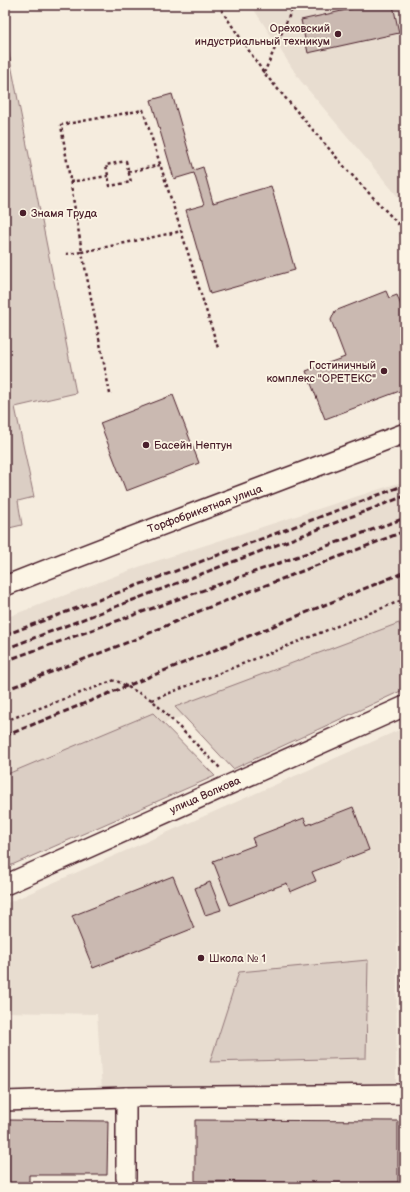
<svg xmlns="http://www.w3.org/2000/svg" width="410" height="1192" font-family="'Balsamiq Sans',sans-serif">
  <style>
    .built { fill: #e8ddd0 }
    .green { fill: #dbcec4; stroke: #927678 }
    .building { fill: #cab9b1; stroke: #4a1f2b }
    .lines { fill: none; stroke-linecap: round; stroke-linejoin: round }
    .minor-casing { stroke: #4a1f2b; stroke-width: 22 }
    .path { stroke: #4a1f2b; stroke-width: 2.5; stroke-dasharray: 3 3; stroke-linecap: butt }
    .minor { stroke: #fcf5e5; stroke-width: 19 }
    .rail { stroke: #4a1f2b; stroke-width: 3; stroke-dasharray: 6 3; stroke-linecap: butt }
    .poi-dot { fill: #4a1f2b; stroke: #fcf5e5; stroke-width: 1.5 }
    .labels { text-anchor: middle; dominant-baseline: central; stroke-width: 3.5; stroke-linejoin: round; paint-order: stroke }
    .poi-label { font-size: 11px; fill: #4a1f2b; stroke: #fcf5e5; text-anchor: start }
    .street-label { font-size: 11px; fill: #4a1f2b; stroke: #fcf5e5 }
  </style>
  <rect width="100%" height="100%" fill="#f5ecde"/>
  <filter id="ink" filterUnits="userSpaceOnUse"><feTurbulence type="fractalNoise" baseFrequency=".025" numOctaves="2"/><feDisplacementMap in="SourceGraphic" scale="8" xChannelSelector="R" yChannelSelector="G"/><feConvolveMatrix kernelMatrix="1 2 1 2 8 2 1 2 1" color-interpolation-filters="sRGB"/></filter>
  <g filter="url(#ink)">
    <g class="built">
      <path d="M251,5H405V205L300,80Z"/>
      <path d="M405,481V630L5,785V618L144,565Z"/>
      <path d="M399,730L396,1084L102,1090L97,1014L5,1012V904Z"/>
    </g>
    <g class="green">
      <path d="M5,34L76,393L15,407L34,497L18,501L22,525L5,529Z"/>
      <path d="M399,623L405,642V689L233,769L175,707Z"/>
      <path d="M153,713L215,776L5,868V775Z"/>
      <path d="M368,960L366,1058L210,1062L239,972Z"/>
    </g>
    <g class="building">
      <path d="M369,5H393L399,33L308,53L301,20Z"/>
      <path d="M172,94L194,170L203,167L213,203L271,186L295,270L210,294L186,210L204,205L194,173L174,179L151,100Z"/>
      <path d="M386,291L389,298L397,295L405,316V389L325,419L306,371L345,357L331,320L335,311Z"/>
      <path d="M173,395L199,463L126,491L100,423Z"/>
      <path d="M353,807L369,850L312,872L316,881L290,892L287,883L230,905L213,861L255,845L252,838L304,818L307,825Z"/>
      <path d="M173,876L194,928L93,968L72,916Z"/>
      <path d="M210,882L221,910L205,915L195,888Z"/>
      <path d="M5,1120L108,1121L107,1175H29V1187H5Z"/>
      <path d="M195,1120L398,1121V1182L331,1183L195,1181Z"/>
      <rect x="301" y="1183" width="30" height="4"/>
    </g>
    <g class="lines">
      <g class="minor-casing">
        <g id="minor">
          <path d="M5,586C138,533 272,484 405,433"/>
          <path d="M5,885L405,706"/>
          <path d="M126,1097V1178"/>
          <path d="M5,1101L126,1097L405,1094"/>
        </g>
      </g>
      <g class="path">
        <path d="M218,5L264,73L349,172L405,231"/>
        <path d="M264,73L294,5"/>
        <path d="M126,161L131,182L110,186L106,165Z"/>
        <path d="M128,172L160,165"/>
        <path d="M70,182L108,176"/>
        <path d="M66,254L82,252L61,125L143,110L218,348"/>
        <path d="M110,394L82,252L182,231"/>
        <path d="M152,700L405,599"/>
        <path d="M5,721L115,680L152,700L221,769"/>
        <path d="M402,1078L404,727"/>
      </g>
      <use href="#minor" class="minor"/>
      <g class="rail">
        <path d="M5,635L405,485"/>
        <path d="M5,649L405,496"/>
        <path d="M5,661L405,518"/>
        <path d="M5,690L136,639L197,612L405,531"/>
        <path d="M5,736L405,572"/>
      </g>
    </g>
  </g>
  <g class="poi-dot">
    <circle cx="338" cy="34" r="4"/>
    <circle cx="23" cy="213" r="4"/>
    <circle cx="384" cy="371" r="4"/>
    <circle cx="146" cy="445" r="4"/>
    <circle cx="201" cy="958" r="4"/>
  </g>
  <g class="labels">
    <g class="poi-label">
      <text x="330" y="28" text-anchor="end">Ореховский<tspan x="330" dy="13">индустриальный техникум</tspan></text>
      <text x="31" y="213">Знамя Труда</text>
      <text x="376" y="365" text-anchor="end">Гостиничный<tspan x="376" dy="13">комплекс "ОРЕТЕКС"</tspan></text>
      <text x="154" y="445">Басейн Нептун</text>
      <text x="209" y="958">Школа № 1</text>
    </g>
    <g class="street-label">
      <text transform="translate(205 509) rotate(-20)">Торфобрикетная улица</text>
      <text transform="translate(205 795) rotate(-24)">улица Волкова</text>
    </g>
  </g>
  <rect width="410" height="1192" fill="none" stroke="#fcf5e5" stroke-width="20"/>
  <rect x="10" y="10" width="390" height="1172" fill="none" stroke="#4a1f2b" stroke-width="1.5" filter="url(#ink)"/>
</svg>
